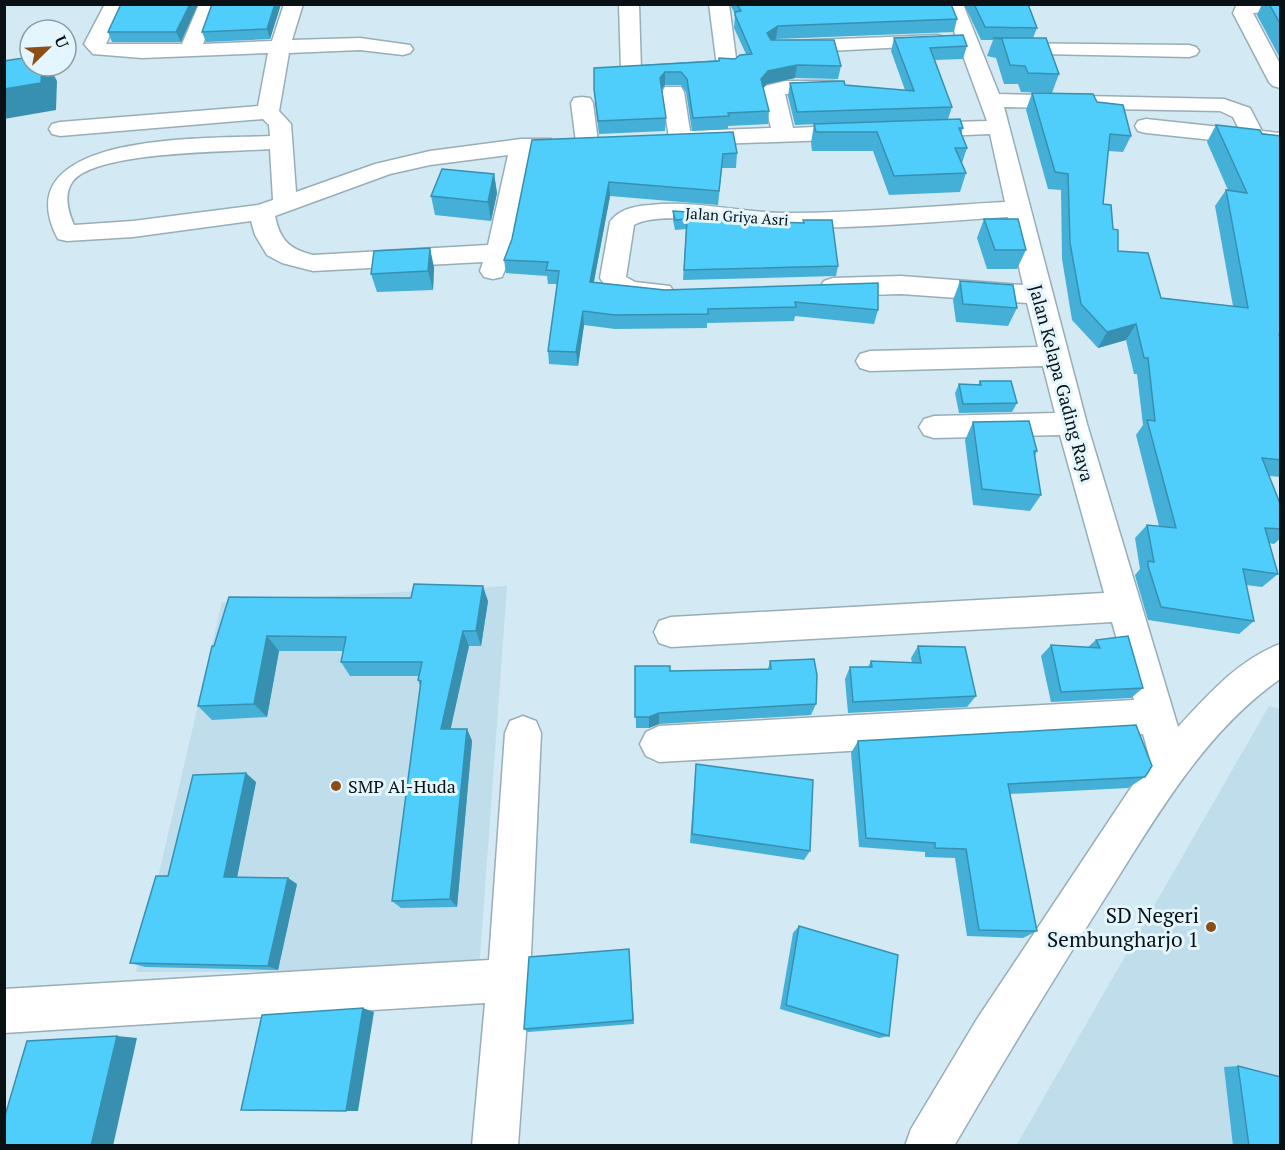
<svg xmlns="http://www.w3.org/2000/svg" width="1285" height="1150" font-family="'PT Serif',serif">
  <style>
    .built { fill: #bfddeb }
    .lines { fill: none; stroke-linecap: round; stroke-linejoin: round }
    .minor-casing { stroke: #98adb7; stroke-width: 3 }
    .minor { fill: #fff; fill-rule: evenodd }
    .wall { fill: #44b0d8 }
    .shaded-wall { fill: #3790b0 }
    .building { fill: #4fcdfb; stroke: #3790b0; stroke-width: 1.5 }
    .poi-dot { fill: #8d4d17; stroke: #e4f6fd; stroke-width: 2 }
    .labels { text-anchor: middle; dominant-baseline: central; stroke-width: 6; stroke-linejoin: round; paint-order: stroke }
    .far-street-label { font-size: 15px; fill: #0a1115; stroke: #e4f6fd }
    .street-label { font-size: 18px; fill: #0a1115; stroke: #e4f6fd }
    .poi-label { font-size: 18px; fill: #0a1115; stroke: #e4f6fd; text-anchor: start }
    .near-poi-label { font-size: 21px; fill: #0a1115; stroke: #e4f6fd; text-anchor: end }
  </style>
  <rect width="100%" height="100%" fill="#d3e9f3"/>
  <g class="built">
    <path d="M507,586L479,971L136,972L222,602Z"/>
    <path d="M1269,706L1280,709V1145L1016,1146Z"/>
  </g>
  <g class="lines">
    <g class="minor-casing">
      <g id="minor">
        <path d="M105,4H124L106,44H182L199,4H218L203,44L272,41L284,4H303L292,40L360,38L410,45L413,49L410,53L403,55L360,50L289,53L279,111L291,124L296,192L375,164L430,151L521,139H551L554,144L551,149L531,152L512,253L502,277L493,279L484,277L480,271L483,262L313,271L282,263L267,255L255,235L251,221L133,237L67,241L58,239C0,130 213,139 270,136L269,125L263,119L60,136L52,134L49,129L52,124L60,122L258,106L268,53L142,58L93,54L84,44ZM270,149L273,200L258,205L133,221L74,225C68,211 63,194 73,181C97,151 230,152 270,149ZM508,155L488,245L313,255C289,249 280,240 275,216L390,174L430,165Z"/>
        <path d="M619,4H639L641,71L638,75H624L621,71Z"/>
        <path d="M709,4H729L737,66L734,70H720L717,66Z"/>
        <path d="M944,4H963L999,94L1224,99L1250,108L1262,131L1280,133V147L1146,133L1138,131L1135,126L1138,121L1146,119L1239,129L1233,117L1220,111L1004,107L1087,424L1178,727C1208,695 1238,660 1280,644V679C1201,735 1154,821 1103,901C1052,982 1002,1063 954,1146H905L911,1129L977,1019L1150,759L1143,734L659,762L646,756L640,744L646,732L659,726L1134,700L1112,622L671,647L659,643L654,632L659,621L671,617L1104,593L1060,435L934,438L924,435L919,427L924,419L934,416L1055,413L1043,366L870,371L860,368L856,361L860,354L870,351L1038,347L1027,303L901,294L833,296L824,293L820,287L824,281L833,278L901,276L1023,285L1008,217C920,222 830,233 742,224C716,221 655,212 634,225L626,277L635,282L670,286L674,292L670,298C645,305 614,301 600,278L610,222C619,209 635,206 650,205C696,200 741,213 786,213C859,213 932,206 1005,202L990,134L918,137L910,135L907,130L910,125L918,123L987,121Z"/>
        <path d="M1237,4H1280V11L1253,13L1280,64V88L1273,86L1269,82L1233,13Z"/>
        <path d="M937,35L944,37L947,41L944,45L790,53L783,51L780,47L783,43L790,41Z"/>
        <path d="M1004,43L1189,45L1196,47L1199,51L1196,55L1189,57L997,53L994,49L997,45Z"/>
        <path d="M785,81H833L841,82L844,87L841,92L833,93L785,94L793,128L857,125L865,127L868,132L865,137L857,139L690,145L672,143L669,138L662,92L665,87H681L684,92L690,131L771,128L762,91L765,86Z"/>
        <path d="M582,97L590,98L593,103L598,142L595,147H579L576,142L571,103L574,98Z"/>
        <path d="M523,716L536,721L541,733L530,977L518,1146H472L485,1003L4,1033V989L489,960L505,733L510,721Z"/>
      </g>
    </g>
    <use href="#minor" class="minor"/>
  </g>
  <g class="wall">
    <path d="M198,4L181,42H112L108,32Z"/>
    <path d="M281,4L270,39L206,42L202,32Z"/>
    <path d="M730,4H951L957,19L954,32L776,39L774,40L841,66L838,79L795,78L767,84L763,88L769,111L768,124L728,126V129L692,131L686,92L681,85H665L662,89L666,118L665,131L599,134L595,101L594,68L735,59L746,54L734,28L735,14Z"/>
    <path d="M964,4H1028L1037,28L1033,38L1059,74L1052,93L1021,92L1018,84H1004L996,58L987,56L993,40H981Z"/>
    <path d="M1262,4H1281V60L1257,15Z"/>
    <path d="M894,38L967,46L963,59L935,60L952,107L948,119L963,128L961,134L967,148L962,163L966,173L960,192L889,195L873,151H812L811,143L814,124H817L795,125L788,96L790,83L845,85L905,90L891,51Z"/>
    <path d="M1032,93L1097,102L1131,136L1123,152L1108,151L1103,204L1113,229L1118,251L1161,298L1233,306L1215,206L1226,190H1228L1207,142L1216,125L1281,136V477L1269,476L1281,506V538L1274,544L1269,543L1278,574L1262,587L1246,585L1254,621L1239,634L1148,620L1136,579L1135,575L1140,569L1135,538L1147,525L1159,526L1136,435L1143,425L1137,374H1134L1126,340L1098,348L1072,320L1062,259L1061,190L1048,189L1026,110Z"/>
    <path d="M532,140L737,153L736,168H722L718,205L610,196L594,282L665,290L878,283V310L874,324L795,316L794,321L707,323V328L615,329L584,325L578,366L549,364L548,351L557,284H548L547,276L506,273L504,260L512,239Z"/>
    <path d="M494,174L497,193L491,221L435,215L431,196Z"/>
    <path d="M673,211L716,220L803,223V220L838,266L836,276L683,280L686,229L675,230L673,220Z"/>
    <path d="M984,219L1026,250L1017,269H987L977,238Z"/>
    <path d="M434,267L433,290L377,292L371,274Z"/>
    <path d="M960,281L1017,308L1008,326L956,322L953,300Z"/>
    <path d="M980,381L1017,403L1012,412L959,413L955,393L959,384L978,385Z"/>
    <path d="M973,422L1037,451L1035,456L1041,495L1030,511L973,505L965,440Z"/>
    <path d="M229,597L488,601L481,646H469L450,729H467L472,741L457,907L401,908L392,901L420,686L418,680L419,676H350L341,662L343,651H279L267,717L212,720L198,706Z"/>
    <path d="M1096,640L1143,688L1131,698L1051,702L1041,656L1051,645L1088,647Z"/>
    <path d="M918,646L976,696L967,707L848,713L845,679L850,667H868L871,661L912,663L911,658Z"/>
    <path d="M770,661L816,704L811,715L659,724L649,728H636L635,666L670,671L768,669Z"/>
    <path d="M858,741L1145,777L1128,788L1010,794L1037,931L1023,938L967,936L955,858L925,857V852L859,847L851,753Z"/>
    <path d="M696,764L810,851L804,860L690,843L695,775Z"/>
    <path d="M256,782L237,877L297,884L278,970L145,967L130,963L168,876Z"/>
    <path d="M799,926L889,1036L879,1038L780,1009L793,933Z"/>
    <path d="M629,949L634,1024L528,1032L524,1029Z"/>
    <path d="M1238,1066L1281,1146H1233L1224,1067Z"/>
  </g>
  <g class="shaded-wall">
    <path d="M190,4H198L181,42L176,32Z"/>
    <path d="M275,4H281L270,39L267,29Z"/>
    <path d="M778,26L776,39L765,46L767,33Z"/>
    <path d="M797,65L795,78L767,84L760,92L761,79L768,71Z"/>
    <path d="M42,66H49L57,81L56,110L4,119V89Z"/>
    <path d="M665,72V85L660,91V78Z"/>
    <path d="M494,174L497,193L491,221L488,202Z"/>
    <path d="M609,182L610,196L591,296L590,282Z"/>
    <path d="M430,248L434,267L433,290L428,271Z"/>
    <path d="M583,311L584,325L578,366L576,352Z"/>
    <path d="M1136,324L1126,340L1098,348L1107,332Z"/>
    <path d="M483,586L488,601L481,646L476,631Z"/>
    <path d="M463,631L469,646L448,741L441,729Z"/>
    <path d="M267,636L279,651L267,717L254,704Z"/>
    <path d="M659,713V724L649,728V717Z"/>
    <path d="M467,729L472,741L457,907L450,899Z"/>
    <path d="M246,773L256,782L236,883L224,877Z"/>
    <path d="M288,878L297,884L278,970L268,966Z"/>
    <path d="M363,1008L374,1012L358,1111H346Z"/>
    <path d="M117,1036L137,1038L113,1146H91Z"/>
  </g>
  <g class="building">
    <path d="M121,4H190L176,32H108Z"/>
    <path d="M212,4H275L267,29L202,32Z"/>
    <path d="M737,4H951L957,19L778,26L767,33L771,40H834L841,66L797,65L768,71L761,79L769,111L728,113L729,116L693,118L687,79L681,72H665L660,78L666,118L598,121L594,89V68L719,61V58L735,59L740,55L752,54L735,15V12L741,11Z"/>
    <path d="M974,4H1028L1037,28L985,27Z"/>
    <path d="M1269,4H1281V25Z"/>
    <path d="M963,35L967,46L930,48L952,107L797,112L790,83L844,81L845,85L914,91L894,38Z"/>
    <path d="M993,38H1046L1059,74L1028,73L1025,66L1010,65L1002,39Z"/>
    <path d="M30,57V66H42L41,83L4,89V61Z"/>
    <path d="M1032,93L1093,94L1097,102L1123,105L1131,136L1110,134L1103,204L1111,205L1113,229L1118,230V251L1148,253L1161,298L1248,308L1226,190L1247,193L1216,125L1260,130L1262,134L1281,136V335H1279L1281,339V460L1262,458L1281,506V529L1265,528L1278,574L1243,569L1254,621L1161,607L1148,566V561L1154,562L1147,525L1176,528L1147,420L1155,421L1148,358H1144L1136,324L1107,332L1081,304L1070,243L1068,174L1055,172Z"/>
    <path d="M960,119L963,128H959L967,148H955L966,173L894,176L877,132H816L814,124Z"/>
    <path d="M733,132L737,153L723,154L719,191L609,182L590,282L665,290L878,283V310L795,302L796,307L708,309V314L615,315L583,311L576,352L548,351L559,271L546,270L548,262L504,260L512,239L532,140Z"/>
    <path d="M442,169L494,174L488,202L431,196Z"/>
    <path d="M673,211L717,214L716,220L804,223L803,220H832L838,266L684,270L687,219L675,220Z"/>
    <path d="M984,219H1018L1026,250H995Z"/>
    <path d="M430,248L428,271L371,274L374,251Z"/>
    <path d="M960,281L1013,285L1017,308L963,304Z"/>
    <path d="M980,381H1011L1017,403L963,404L959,384L981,385Z"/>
    <path d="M1029,421L1037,451H1034L1041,495L982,489L973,422Z"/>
    <path d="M414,584L483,586L476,631H463L441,729H467L450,899L392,901L421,681L418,680L422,662H341L346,637L267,636L254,704L198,706L212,646H214L229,597L411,598Z"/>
    <path d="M1128,636L1143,688L1061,692L1051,645L1100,648L1096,640Z"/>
    <path d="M918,646L965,647L976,696L853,702L850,667H872L871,661L921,663Z"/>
    <path d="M814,659L817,675L816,704L659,713L649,717H635V666H670V671L771,669L770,661Z"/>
    <path d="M1136,725L1152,766L1145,777L1008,784L1037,931L979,930L966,849L935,848V843L866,838L858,741Z"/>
    <path d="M696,764L813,780L810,851L692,834Z"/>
    <path d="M246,773L224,877L288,878L268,966L130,963L156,876H168L193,775Z"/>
    <path d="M799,926L898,955L889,1036L786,1005Z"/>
    <path d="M629,949L633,1020L524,1029L529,957Z"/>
    <path d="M363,1008L346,1111L241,1110L262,1015Z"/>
    <path d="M117,1036L91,1146H4V1119L27,1041Z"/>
    <path d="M1238,1066L1281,1077V1146H1249Z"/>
  </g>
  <g class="poi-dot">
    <circle cx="336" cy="786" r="6"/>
    <circle cx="1211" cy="927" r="6"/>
  </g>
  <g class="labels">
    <g class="far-street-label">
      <text transform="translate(737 216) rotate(4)">Jalan Griya Asri</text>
    </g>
    <g class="street-label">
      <text transform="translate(1062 383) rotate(75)">Jalan Kelapa Gading Raya</text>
    </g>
    <g class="poi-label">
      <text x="348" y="786">SMP Al-Huda</text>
    </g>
    <g class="near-poi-label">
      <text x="1199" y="915">SD Negeri<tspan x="1199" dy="24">Sembungharjo 1</tspan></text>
    </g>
  </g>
  <rect width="1285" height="1150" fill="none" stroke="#0a1115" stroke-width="12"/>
  <g transform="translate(48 48) rotate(66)"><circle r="28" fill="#e4f6fd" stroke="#8d9aa0" stroke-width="1.5"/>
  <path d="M0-4.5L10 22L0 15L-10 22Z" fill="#8d4d17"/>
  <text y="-9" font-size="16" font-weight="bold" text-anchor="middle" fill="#0a1115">U</text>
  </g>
</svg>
